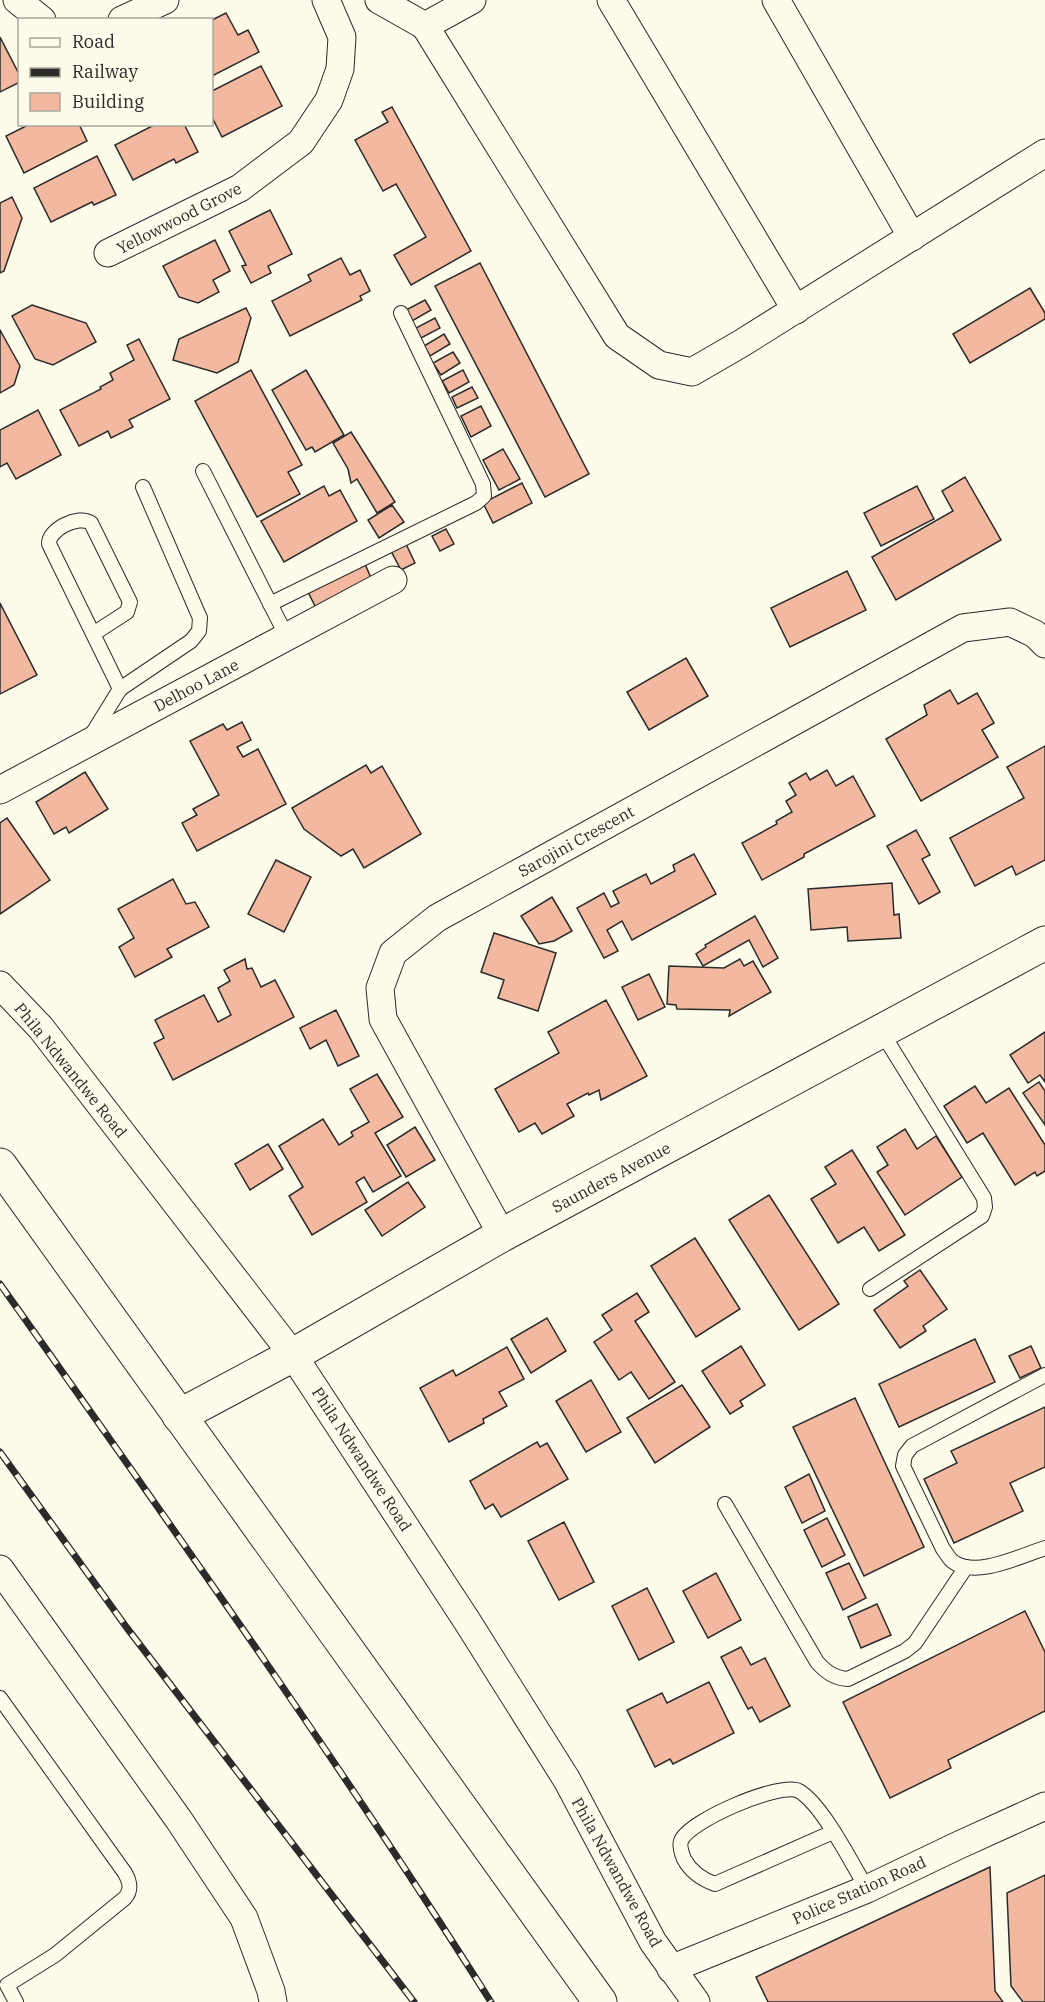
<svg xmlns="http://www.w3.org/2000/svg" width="1045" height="2002" font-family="'IBM Plex Serif',serif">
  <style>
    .building { fill: #f2b8a0; stroke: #2b2b2b; stroke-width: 1.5 }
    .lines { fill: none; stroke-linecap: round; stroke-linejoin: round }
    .service-casing { stroke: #2b2b2b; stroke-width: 16 }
    .minor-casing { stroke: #2b2b2b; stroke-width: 29 }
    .tertiary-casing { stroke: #2b2b2b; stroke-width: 35 }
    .service { stroke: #fdfbea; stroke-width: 14 }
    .minor { stroke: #fdfbea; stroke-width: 27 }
    .tertiary { stroke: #fdfbea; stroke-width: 33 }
    .rail-casing { stroke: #2b2b2b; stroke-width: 7 }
    .rail { stroke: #fdfbea; stroke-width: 4.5; stroke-dasharray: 14; stroke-linecap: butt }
    .labels { text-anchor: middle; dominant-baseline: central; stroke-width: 4.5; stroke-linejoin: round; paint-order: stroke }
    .street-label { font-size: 16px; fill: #2b2b2b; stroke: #fdfbea }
  </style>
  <rect width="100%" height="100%" fill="#fdfbea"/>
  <g class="building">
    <path d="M226,13L238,35L248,30L259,52L212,76V20Z"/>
    <path d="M0,37L20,76V82L0,92Z"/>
    <path d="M261,66L282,106L222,137L212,117V91Z"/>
    <path d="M392,107L471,251L411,285L394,255L426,237L396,184L383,191L355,140L388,122L382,112Z"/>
    <path d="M30,124H79L87,141L24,173L6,136Z"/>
    <path d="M156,124H184L198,152L176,163L174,159L133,180L115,145Z"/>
    <path d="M97,156L116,195L94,205L92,202L51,222L34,188Z"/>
    <path d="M12,197L22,218L4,271L0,273V203Z"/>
    <path d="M270,210L292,254L268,266L271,273L251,283L242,266L246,265L229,231Z"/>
    <path d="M215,240L230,271L213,280L219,292L198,303L179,297L163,266Z"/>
    <path d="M341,258L350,275L360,270L370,291L360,296L362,300L290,336L272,301L311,281L308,275Z"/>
    <path d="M480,263L589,474L545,497L435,286Z"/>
    <path d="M1030,288L1045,313V319L970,363L953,334Z"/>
    <path d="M425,300L431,310L412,321L406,310Z"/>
    <path d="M32,305L86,323L96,342L53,365L35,359L12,316Z"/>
    <path d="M246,308L251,318L238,362L217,373L173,360L179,339Z"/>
    <path d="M435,318L440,328L421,338L416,328Z"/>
    <path d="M0,330L20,366L14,385L0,393Z"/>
    <path d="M444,334L450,344L430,356L424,346Z"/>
    <path d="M139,339L170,399L129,420L133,427L111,438L108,431L79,446L60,410L101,389L100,387L113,380L110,373L134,360L127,345Z"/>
    <path d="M453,352L460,363L441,375L433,363Z"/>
    <path d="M251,370L302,465L288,472L300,494L257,517L195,401Z"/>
    <path d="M306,370L344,435L315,452L312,447L306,450L272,390Z"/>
    <path d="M463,370L469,382L449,393L442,381Z"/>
    <path d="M472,387L478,398L457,408L452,397Z"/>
    <path d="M481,406L491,426L471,437L461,416Z"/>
    <path d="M38,410L61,455L16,479L7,463L0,467V430Z"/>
    <path d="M351,432L395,502L377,513L357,479L351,483L348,469L333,443Z"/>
    <path d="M503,449L520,479L499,490L483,460Z"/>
    <path d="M965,477L1001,540L896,600L872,557L953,511L942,491Z"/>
    <path d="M522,483L532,503L493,523L483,503Z"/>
    <path d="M324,486L329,496L340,490L357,521L284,562L261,521Z"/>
    <path d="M917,486L934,519L881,546L864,513Z"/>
    <path d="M392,505L404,522L379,538L368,520Z"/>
    <path d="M446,529L454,544L440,551L432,536Z"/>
    <path d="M406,544L415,563L401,570L391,551Z"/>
    <path d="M365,564L374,585L318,612L308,592Z"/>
    <path d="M847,571L866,610L790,647L771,608Z"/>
    <path d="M0,603L37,675L0,694Z"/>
    <path d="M686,658L708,696L649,730L627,692Z"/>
    <path d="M950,690L958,704L977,693L994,723L982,730L998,757L921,801L886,739L927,715L924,705Z"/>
    <path d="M242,722L251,740L237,747L243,757L258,749L286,804L197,851L182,823L197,815L193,809L219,795L190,741L223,724L227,730Z"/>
    <path d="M1045,746V860L1016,875L1012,866L975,886L950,838L1024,798L1007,767Z"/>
    <path d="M366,765L371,773L382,766L421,834L364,868L353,849L341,856L304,829L292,808Z"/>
    <path d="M827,770L836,786L853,776L875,816L804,854V857L762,880L742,843L777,824L776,821L792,812L786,801L796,795L789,783L806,773L810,780Z"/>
    <path d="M85,772L108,809L69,833L66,827L54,834L36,802Z"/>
    <path d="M7,818L50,880L0,914V823Z"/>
    <path d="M916,830L930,855L922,859L940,892L919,904L887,846Z"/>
    <path d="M694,854L716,894L632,940L622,921L607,930L618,951L604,958L577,908L604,893L611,907L619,903L613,891L646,874L651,884L675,871L673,865Z"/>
    <path d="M276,860L311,877L284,932L248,914Z"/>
    <path d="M173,879L186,904L195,902L209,927L167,949L172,957L135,977L119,947L134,938L118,909Z"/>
    <path d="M892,883L894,915L899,914L901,938L848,941L847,927L811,930L808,889Z"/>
    <path d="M552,897L572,931L554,941L539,944L521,916Z"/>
    <path d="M755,916L778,958L763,967L749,940L703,966L696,954L706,947L705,945Z"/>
    <path d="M494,933L556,953L538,1011L498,998L504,980L481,972Z"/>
    <path d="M245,959L247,969L252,968L261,987L275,980L294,1017L173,1080L154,1043L164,1038L155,1020L204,995L218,1022L231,1015L218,988L230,981L224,970Z"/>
    <path d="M740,959L744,966L753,961L771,992L729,1016L730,1010L677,1009L676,1005L667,1004L669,966L724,968Z"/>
    <path d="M649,974L665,1007L638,1020L622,987Z"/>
    <path d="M606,1000L647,1076L601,1100L599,1090L589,1095L588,1093L567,1104L574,1116L542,1134L535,1123L519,1132L495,1089L559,1053L548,1032Z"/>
    <path d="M336,1010L359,1056L338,1066L326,1040L310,1049L300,1028Z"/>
    <path d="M1045,1032V1082L1040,1075L1028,1083L1010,1055Z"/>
    <path d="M377,1074L403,1117L375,1133L401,1176L373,1192L364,1177L356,1182L367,1202L312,1235L289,1196L303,1187L279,1146L323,1119L339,1145L353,1136L351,1132L369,1122L350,1089Z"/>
    <path d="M1039,1082L1045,1091V1125L1023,1093Z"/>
    <path d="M975,1086L986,1103L1009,1088L1045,1145V1171L1037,1176L1035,1172L1015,1185L983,1133L967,1143L944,1106Z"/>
    <path d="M415,1127L435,1160L406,1177L387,1145Z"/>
    <path d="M905,1129L917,1149L936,1136L962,1177L905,1215L877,1172L888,1165L877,1147Z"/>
    <path d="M268,1144L283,1169L250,1190L235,1164Z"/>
    <path d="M852,1150L905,1235L879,1251L864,1227L838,1243L811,1199L836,1184L825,1167Z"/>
    <path d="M408,1182L425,1207L382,1236L365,1210Z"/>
    <path d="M769,1195L839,1304L799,1330L729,1220Z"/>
    <path d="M695,1238L740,1309L696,1337L651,1266Z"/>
    <path d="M920,1270L947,1309L923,1326L926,1331L900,1348L874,1310L908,1286L904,1281Z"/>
    <path d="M637,1293L649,1312L635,1321L675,1382L649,1399L631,1372L619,1380L594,1342L612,1330L602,1315Z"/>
    <path d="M547,1318L566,1351L531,1373L511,1339Z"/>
    <path d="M975,1339L995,1382L899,1427L879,1384Z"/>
    <path d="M741,1346L765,1385L740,1401L743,1406L730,1414L702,1371Z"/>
    <path d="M1031,1346L1041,1368L1020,1378L1009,1356Z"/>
    <path d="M507,1347L524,1379L499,1392L507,1406L483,1419L484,1423L449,1442L420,1388L453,1370L456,1376Z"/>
    <path d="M591,1380L621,1432L586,1452L556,1401Z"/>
    <path d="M682,1385L710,1427L655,1463L627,1418Z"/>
    <path d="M855,1398L924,1547L864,1576L793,1427Z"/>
    <path d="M1045,1407V1467L1010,1483L1023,1511L954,1543L924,1479L957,1463L951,1451Z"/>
    <path d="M537,1442L540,1447L547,1443L568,1479L501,1517L493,1504L485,1509L470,1481Z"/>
    <path d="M809,1474L825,1511L802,1523L785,1487Z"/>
    <path d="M827,1518L845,1555L822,1567L804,1530Z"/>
    <path d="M564,1522L594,1582L559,1600L528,1541Z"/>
    <path d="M849,1563L866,1598L843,1610L826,1573Z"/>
    <path d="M716,1573L741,1620L708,1638L683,1591Z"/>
    <path d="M647,1588L674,1642L639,1660L612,1606Z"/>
    <path d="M877,1604L891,1635L861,1648L848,1617Z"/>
    <path d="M1025,1611L1045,1652V1711L948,1760L951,1768L890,1798L843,1702Z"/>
    <path d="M741,1647L751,1665L765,1658L790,1706L760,1722L752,1707L748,1709L721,1657Z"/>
    <path d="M709,1682L734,1733L673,1764L670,1759L655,1767L627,1710L662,1693L667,1703Z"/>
    <path d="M990,1867L995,1991L1003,2002H768L756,1977Z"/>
    <path d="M1045,1875V2002H1023L1011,1986L1007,1893Z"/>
  </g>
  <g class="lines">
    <g class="service-casing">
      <g id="service">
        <path d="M203,471L287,637"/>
        <path d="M270,604L476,503L484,496L483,484L401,313"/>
        <path d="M120,689L191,641L199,631L200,618L143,487"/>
        <path d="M91,736L120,689L49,544C48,530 78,514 91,523L130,602L127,612L93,634"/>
        <path d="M870,1289L982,1216L985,1207L984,1198L881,1031"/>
        <path d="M1045,1375L912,1446L905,1455L903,1466L943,1549C946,1553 949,1558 952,1561C975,1579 1020,1556 1045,1548"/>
        <path d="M725,1504L817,1662C826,1672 834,1678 848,1679L905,1651L915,1643L966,1567"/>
        <path d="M0,1698L125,1873C130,1882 132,1890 125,1898L55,1955L7,1985L16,2002"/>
        <path d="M833,1832L715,1884C701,1879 691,1872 684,1859C682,1854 679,1847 681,1841C688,1821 781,1781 799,1791C822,1804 853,1865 867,1889"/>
      </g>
    </g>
    <g class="minor-casing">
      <g id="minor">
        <path d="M17,0L42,20"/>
        <path d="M379,0L425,26L472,0"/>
        <path d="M611,0L796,310"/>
        <path d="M776,0L912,237"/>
        <path d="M122,20L165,0"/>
        <path d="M425,26L617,336L659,365L692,372L742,343L1045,153"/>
        <path d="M108,253L240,188L301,142L329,100L340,69L342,37L326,0"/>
        <path d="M0,790L393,580"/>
        <path d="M0,985L41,1028L293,1355L467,1621L567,1780L653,1942L696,2002"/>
        <path d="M502,1235L383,1019L380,988L393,953L437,918L963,628L1010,622L1035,634L1045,644"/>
        <path d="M0,1569L179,1820L244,1918L271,1991L273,2002"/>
        <path d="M671,1969L867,1889L959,1845L1045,1806"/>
      </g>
    </g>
    <g class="tertiary-casing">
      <g id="tertiary">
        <path d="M0,1165L600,2002"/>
        <path d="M179,1416L293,1355L502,1235L1045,943"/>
      </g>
    </g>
    <use href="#service" class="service"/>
    <use href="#minor" class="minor"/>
    <use href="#tertiary" class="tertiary"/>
    <g class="rail-casing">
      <g id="rail">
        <path d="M0,1284C168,1521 336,1757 491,2002"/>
        <path d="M0,1452L127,1628L414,2002"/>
      </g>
    </g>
    <use href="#rail" class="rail"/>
  </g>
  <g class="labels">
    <g class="street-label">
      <text transform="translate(179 218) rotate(-27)">Yellowwood Grove</text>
      <text transform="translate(196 685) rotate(-28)">Delhoo Lane</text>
      <text transform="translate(576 841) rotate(-29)">Sarojini Crescent</text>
      <text transform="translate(71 1070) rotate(51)">Phila Ndwandwe Road</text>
      <text transform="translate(611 1177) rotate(-28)">Saunders Avenue</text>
      <text transform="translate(362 1459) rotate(57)">Phila Ndwandwe Road</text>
      <text transform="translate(617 1872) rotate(61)">Phila Ndwandwe Road</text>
      <text transform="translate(859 1890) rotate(-24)">Police Station Road</text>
    </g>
  </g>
  <rect x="18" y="18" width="195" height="108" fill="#fdfbea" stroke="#a9a89e" stroke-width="1.5"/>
  <rect x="30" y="38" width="30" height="9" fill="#fdfbea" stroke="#a9a89e" stroke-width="1.5"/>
  <text x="72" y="48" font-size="18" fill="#2b2b2b">Road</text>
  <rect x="30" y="68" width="30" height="9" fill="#2b2b2b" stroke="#a9a89e" stroke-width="1.5"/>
  <text x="72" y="78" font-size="18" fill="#2b2b2b">Railway</text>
  <rect x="30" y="93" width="30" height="18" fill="#f2b8a0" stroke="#a9a89e" stroke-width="1.5"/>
  <text x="72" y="108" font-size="18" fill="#2b2b2b">Building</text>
</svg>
